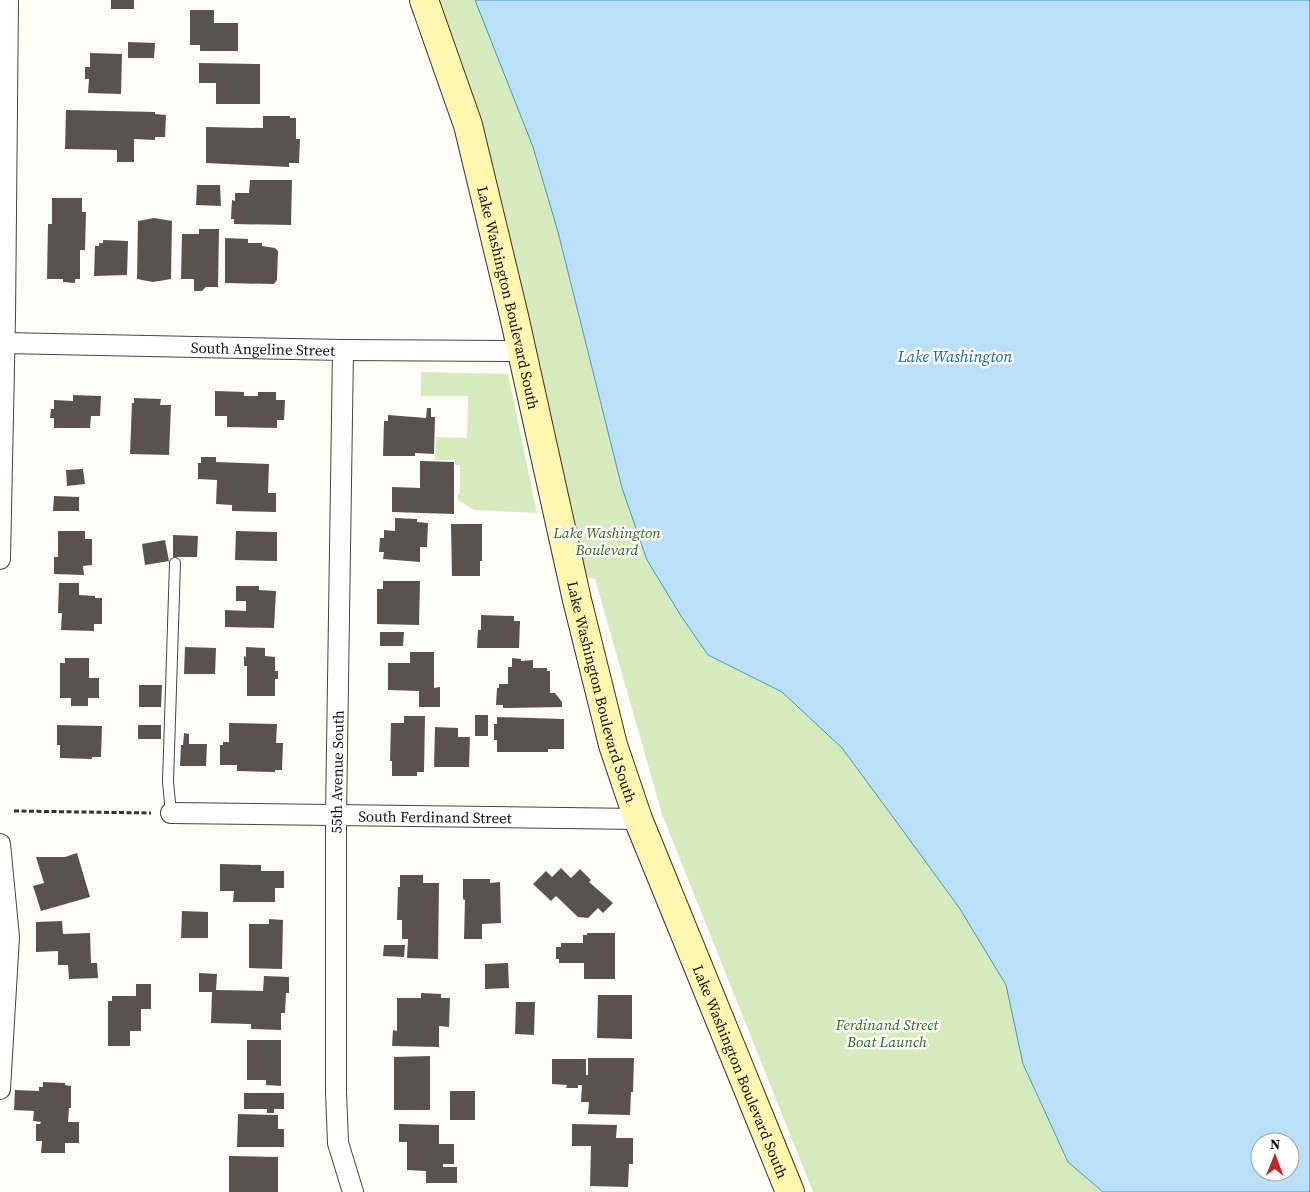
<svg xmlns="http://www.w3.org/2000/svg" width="1310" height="1192" font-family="'Source Serif 4',serif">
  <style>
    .green { fill: #d5ebbd }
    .water { fill: #b9e0f7; stroke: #3f96cf; fill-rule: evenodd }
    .building { fill: #5a524d }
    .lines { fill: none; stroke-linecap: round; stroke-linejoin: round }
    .service-casing { stroke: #444; stroke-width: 12 }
    .minor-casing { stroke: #444; stroke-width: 22 }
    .secondary-casing { stroke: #333; stroke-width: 30 }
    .path { stroke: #333; stroke-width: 3; stroke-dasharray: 5 2.5; stroke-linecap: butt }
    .service { stroke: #fff; stroke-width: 10 }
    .minor { stroke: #fff; stroke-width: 20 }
    .secondary { stroke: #fff6b0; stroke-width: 28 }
    .labels { text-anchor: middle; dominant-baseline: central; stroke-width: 5; stroke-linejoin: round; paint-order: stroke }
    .street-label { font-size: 15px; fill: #111; stroke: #fff }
    .park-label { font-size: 15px; font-style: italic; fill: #2f6b1f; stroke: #fff }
    .water-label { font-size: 16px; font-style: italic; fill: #1768a6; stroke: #fff }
  </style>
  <rect width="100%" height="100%" fill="#fffdf5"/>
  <g class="green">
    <path d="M435,0H476L533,147L558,232L601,407L708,655L782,692L842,748L901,828L960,909L1006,985L1023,1064L1068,1162L1103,1192H813L662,814L595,579L583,576L535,346L475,105Z"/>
    <path d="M421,372L508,374L537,513L474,510L458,500V494H460V465H455V460H435L436,437L467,438L468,396H421Z"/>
  </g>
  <path class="water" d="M475,0H1310V1192H1103L1068,1162L1023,1064L1006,985L960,909L901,828L842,748L782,692L708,655L681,616L647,560L622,488L558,232L533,147ZM1260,1142H1290V1172H1260Z"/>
  <g class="building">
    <rect x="111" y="0" width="23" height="9"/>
    <path d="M190,10H214V23H238V51H200V45H190Z"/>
    <path d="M128,42L155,43L154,58H128Z"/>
    <path d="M90,53L122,54L121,94L88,93L89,79H85V67H90Z"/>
    <path d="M199,63L260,64V104H216V83H199Z"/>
    <path d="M66,110L155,112V114L166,115L165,137H155V140L134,139V162H117V150L65,149Z"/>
    <path d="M263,116H290V118H296V139H300L299,163H289V167L206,163V127L263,128Z"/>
    <path d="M250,180H292L291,225L234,224V219H231L232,200L235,201V193H249Z"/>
    <path d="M197,185H220L221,206L196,205Z"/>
    <path d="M52,198H82V212H86L85,250H80V279H75V283L63,282V279H47L48,224H52Z"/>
    <path d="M154,218L172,221L171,279L153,282L137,279L138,221Z"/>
    <path d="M199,229H219L218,287H206L202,291H194V279H181L182,234H199Z"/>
    <path d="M225,238L248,239V243H262V246L275,248L278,251L277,280L274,284L225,283Z"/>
    <path d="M103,240L128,241L127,275L94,276L95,246H99V243H103Z"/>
    <path d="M215,391L244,392V396H258V392H276V400H285L284,420H277V428L227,427V416H215Z"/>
    <path d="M73,395L101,396L100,416H91L90,428H54V418H50L51,409H54V400L73,401Z"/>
    <path d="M134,398L161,399L160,405H171L169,455L130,454L132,403H134Z"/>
    <path d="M427,408H431V417H435L434,454L415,453V456H383L384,421H388V415L426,418Z"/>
    <path d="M201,457H216V462L269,464L268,493H276V512L232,511V505L216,504L217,480L198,479V463H201Z"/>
    <path d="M420,461L454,462V514L392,512V487L420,488Z"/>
    <path d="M83,469L85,484L67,486L66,470Z"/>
    <path d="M54,496L79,497V511H53Z"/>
    <path d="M395,518L417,519V522L428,523L427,547H420V562L383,559L384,552H379L380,538H384V530L395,531Z"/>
    <path d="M451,524H482V561H480V576H452Z"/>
    <path d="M58,531H85V539H92V565L83,566L84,575L54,574V557H58Z"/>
    <path d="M236,531L277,532V561L235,560Z"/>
    <path d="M173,535L198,536L197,557H173Z"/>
    <path d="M165,540L169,561L145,565L142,544Z"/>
    <path d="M383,581H420L419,625L377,624V589H383Z"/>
    <path d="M59,583H79V595L95,596V598H102V624H94V631L61,630L62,613H58Z"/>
    <path d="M236,586H259V590L276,591L274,628L225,627V610L246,611V601H236Z"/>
    <path d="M481,615L514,616V621H520L519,648H477L478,630H481Z"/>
    <path d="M380,632H404L403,646H380Z"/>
    <path d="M185,647L216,648L215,674H184Z"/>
    <path d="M246,647L265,648V656L275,657V671H278V679H275V696H247V666H244V656L246,657Z"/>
    <path d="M410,652H434V688L440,687V707H419V691L388,690V663H410Z"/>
    <path d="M65,658H89V678H99V698H88V706H71V698H60V663H65Z"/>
    <path d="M512,658L521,659V661L533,660V668H547V671H550V693H555L562,702V707L503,708V705H496L497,688H499V684H508V667H512Z"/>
    <path d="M139,685H162L161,707H139Z"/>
    <rect x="475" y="715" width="13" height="21"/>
    <path d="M404,716H425L424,772H417V776H392V761H390L391,723H404Z"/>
    <path d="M497,717L564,719V749H548V752H497V740H494V724H497Z"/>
    <path d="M229,723L277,724L276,743H283L282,770H275V772L237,771V765H220V745H223V742H229Z"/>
    <path d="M57,725L102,726L101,757H92V759L60,758V745H57Z"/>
    <rect x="138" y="725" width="23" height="14"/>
    <path d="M435,727L458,728V737H470L469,767H434Z"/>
    <path d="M184,733L189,734V744H207L206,766H180L181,745H183Z"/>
    <path d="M77,853L90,897L41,911L33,886L44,883L36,857H65Z"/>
    <path d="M220,864L261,865V871H284V888H275V902H233L234,891H220Z"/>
    <path d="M561,868L571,878L580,869L591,880L589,882L613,903L603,913L598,908L588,918L578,917L556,896L551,901L533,884L546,871L552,877Z"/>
    <path d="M400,875H423V883H439L438,959L407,958L408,939H402V920H397L398,887H400Z"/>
    <path d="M463,879H490V883L500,882L501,923L482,924V939H464L465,900L463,899Z"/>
    <path d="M182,911L208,912V938H181Z"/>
    <path d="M269,919L283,920L282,969L249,968V924H269Z"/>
    <path d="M62,921L63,934L90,933L91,963H97L98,978L69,979L68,965H58V951L36,952V922Z"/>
    <path d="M587,933H615V979H584V963H559V959H556V947H561V943H583V935H587Z"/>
    <path d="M384,945H405L404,957L383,956Z"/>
    <path d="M508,963L509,988L485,989V964Z"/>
    <path d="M199,973L217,974L216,990L263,991L264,976L289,977V993H286L285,1013H281V1030L251,1029V1024L211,1023L212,992H199Z"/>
    <path d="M136,984H151V1009H141V1031H130V1046H108V1001H112V996H136Z"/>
    <path d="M421,993L441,994V998H450L449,1027L439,1026V1047L392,1046L393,1030L397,1031V998H421Z"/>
    <path d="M598,995H632V1039L597,1038Z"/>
    <path d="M516,1002H535L534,1035L515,1034Z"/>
    <path d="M247,1040H281V1086L266,1085V1080H247Z"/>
    <path d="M430,1056V1110H394V1057Z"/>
    <path d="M588,1058H634L633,1092H631L630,1115L588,1114L589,1102H581L582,1085H578V1088H566L567,1085L552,1084V1059H586V1075H588Z"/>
    <path d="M43,1082L65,1083V1085L71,1086V1108H69L68,1122H79V1143H65V1153H41L42,1141H36V1124H40L41,1122L33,1121L34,1111L14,1110L15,1090L39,1091V1087H43Z"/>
    <rect x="450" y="1091" width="25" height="29"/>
    <path d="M244,1093H284V1109H274V1113H267V1109H244Z"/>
    <path d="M238,1114L278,1115V1129H284V1147H237Z"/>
    <path d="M399,1124L439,1125V1144H454V1164H443V1167H457V1183H426V1171L407,1170V1142H399Z"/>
    <path d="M572,1124L617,1125L616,1138H633V1164H629L628,1187L590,1186L591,1146H572Z"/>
    <path d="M229,1156L278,1157V1192H229Z"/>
  </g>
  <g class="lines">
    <g class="service-casing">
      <path id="service" d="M171,813L168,782L175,563"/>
    </g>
    <g class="minor-casing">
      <g id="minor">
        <path id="s1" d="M4,343L343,350L522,351"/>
        <path d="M343,350L336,816V1092L338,1143L353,1192"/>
        <path d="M0,559L5,318L8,0"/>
        <path id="s2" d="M171,813L638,819"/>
        <path d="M0,844L9,937L0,1089"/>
      </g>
    </g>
    <g class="secondary-casing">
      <g id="secondary">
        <path id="s3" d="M424,0L468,125L514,316L577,600L613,745L638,819L790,1192"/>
      </g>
    </g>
    <path class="path" d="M14,811L151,813"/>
    <use href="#service" class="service"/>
    <use href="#minor" class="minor"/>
    <use href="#secondary" class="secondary"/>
  </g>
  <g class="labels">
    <g class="street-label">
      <text stroke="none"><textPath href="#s3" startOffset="310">Lake Washington Boulevard South</textPath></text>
      <text stroke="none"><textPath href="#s1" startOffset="259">South Angeline Street</textPath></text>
      <text stroke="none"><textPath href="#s3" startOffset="715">Lake Washington Boulevard South</textPath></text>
      <text transform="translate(337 772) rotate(-89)">55th Avenue South</text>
      <text stroke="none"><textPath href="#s2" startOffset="264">South Ferdinand Street</textPath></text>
      <text stroke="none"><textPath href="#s3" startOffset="1120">Lake Washington Boulevard South</textPath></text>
    </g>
    <g class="park-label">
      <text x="607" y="532">Lake Washington<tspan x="607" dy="17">Boulevard</tspan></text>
      <text x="887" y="1024">Ferdinand Street<tspan x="887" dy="17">Boat Launch</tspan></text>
    </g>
    <g class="water-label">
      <text x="955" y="356">Lake Washington</text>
    </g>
  </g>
  <g transform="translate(1275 1157) rotate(1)"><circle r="24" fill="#ffffff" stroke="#a0a0a0"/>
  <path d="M0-4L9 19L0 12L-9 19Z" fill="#c4262e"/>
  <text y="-8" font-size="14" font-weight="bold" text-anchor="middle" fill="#111111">N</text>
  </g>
</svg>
